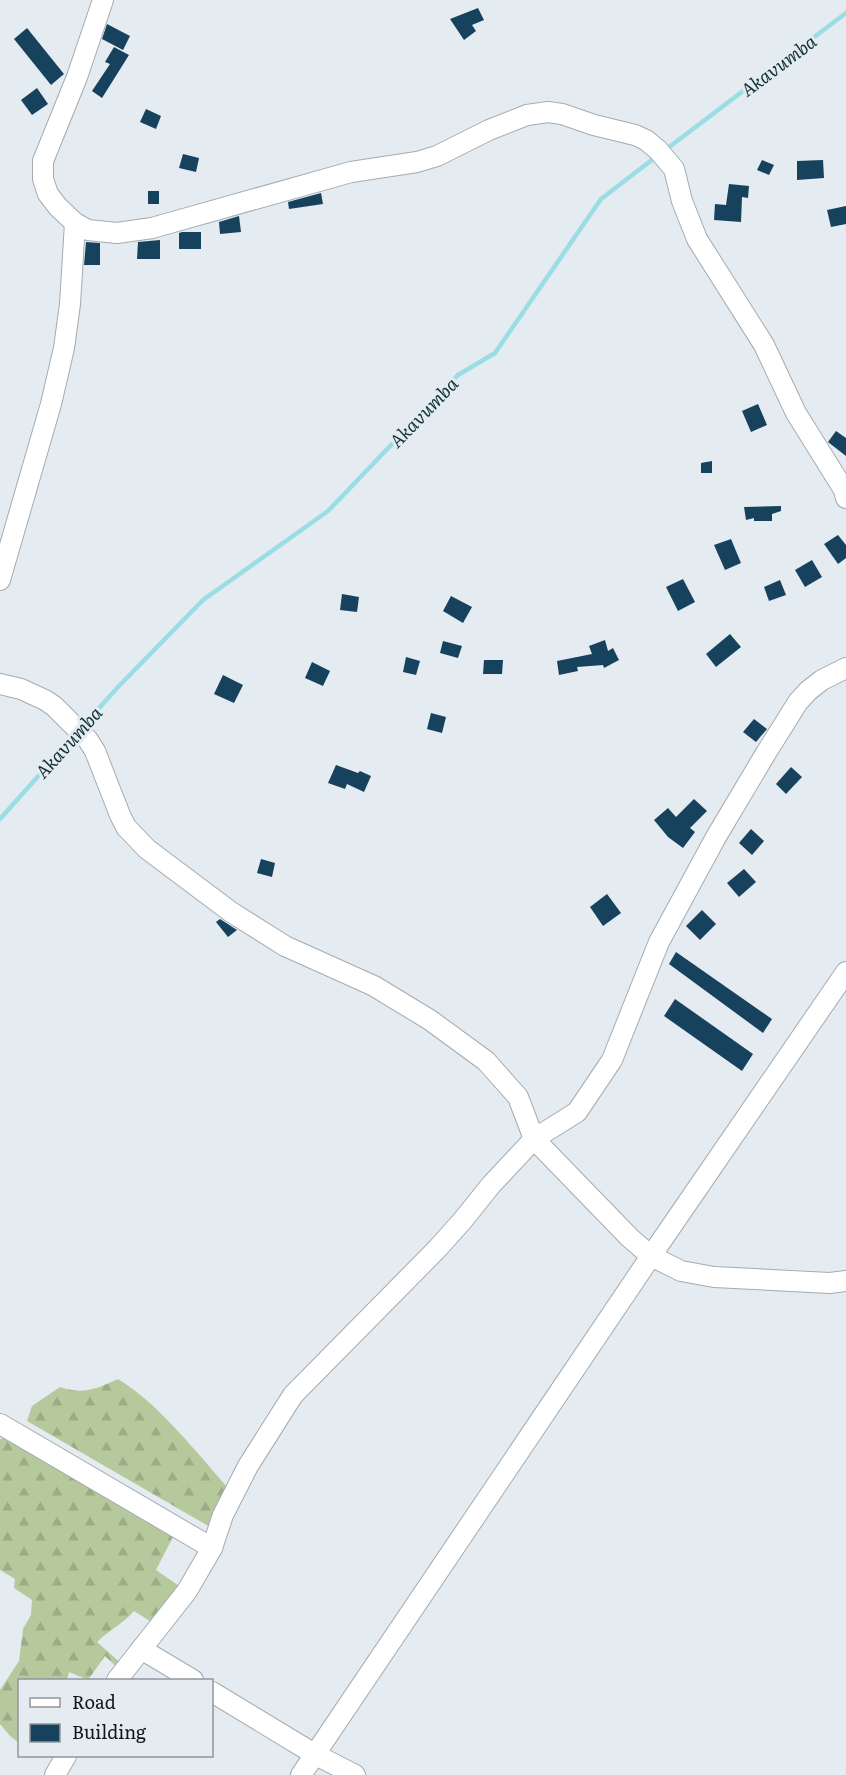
<svg xmlns="http://www.w3.org/2000/svg" width="846" height="1775" font-family="Literata,serif">
  <style>
    .forest { fill: url(#forest-firs) }
    .lines { fill: none; stroke-linecap: round; stroke-linejoin: round }
    .stream { stroke: #9bdde4; stroke-width: 4.5 }
    .building { fill: #17425e }
    .minor-casing { stroke: #a4abb1; stroke-width: 22 }
    .minor { stroke: #fff; stroke-width: 20 }
    .labels { text-anchor: middle; dominant-baseline: central; stroke-width: 6; stroke-linejoin: round; paint-order: stroke }
    .water-label { font-size: 18px; font-style: italic; fill: #113236; stroke: #e4ebf1 }
  </style>
  <defs>
    <pattern id="forest-firs" width="22" height="20" patternUnits="userSpaceOnUse" patternTransform="scale(1.5)"><rect width="22" height="20" fill="#b6c99d"/><path d="M5 1l3.5 6h-7zM16 11l3.5 6h-7z" fill="#9cac86"/></pattern>
  </defs>
  <rect width="100%" height="100%" fill="#e4ebf1"/>
  <g class="forest">
    <path d="M118,1379C157,1402 198,1454 228,1488L210,1527L27,1421L32,1406L60,1387C85,1395 95,1389 118,1379Z"/>
    <path d="M13,1437L175,1533L156,1570L182,1588L153,1623L134,1611C123,1624 109,1630 97,1642L123,1665L120,1670L105,1656L88,1680L69,1672L67,1680H20L19,1743L10,1736L0,1724V1690L19,1661L23,1629L31,1615L32,1600L14,1588L15,1579L0,1570V1439Z"/>
  </g>
  <g class="lines">
    <g class="stream">
      <path d="M664,151L846,13"/>
      <path d="M83,726L118,687L203,600L328,511L458,375L495,353L601,199L657,156"/>
      <path d="M0,819L75,735"/>
    </g>
  </g>
  <g class="building">
    <path d="M478,8L484,20L472,25L476,31L464,40L450,19Z"/>
    <path d="M107,24L130,36L123,50L102,39Z"/>
    <path d="M27,28L64,74L51,85L14,39Z"/>
    <path d="M114,47L129,55L102,98L92,91L110,64L105,62Z"/>
    <path d="M37,88L48,104L32,115L21,100Z"/>
    <path d="M146,109L161,116L156,129L140,122Z"/>
    <path d="M183,154L199,158L196,172L179,168Z"/>
    <path d="M762,160L774,165L769,175L757,170Z"/>
    <path d="M823,160L824,178L797,180V161Z"/>
    <path d="M729,184L749,186L748,198L742,197L741,222L714,220L715,204L726,205Z"/>
    <rect x="148" y="191" width="11" height="13"/>
    <path d="M321,193L323,204L289,209L288,202Z"/>
    <path d="M846,206V224L831,227L827,210Z"/>
    <path d="M239,216L241,232L220,234L219,222Z"/>
    <path d="M182,232H201V249H179V233Z"/>
    <path d="M160,240V259H137L138,242Z"/>
    <path d="M86,242L100,243V265H84Z"/>
    <path d="M758,404L767,425L751,432L742,411Z"/>
    <path d="M836,431L846,438V456L828,442Z"/>
    <path d="M712,461V473H701V463Z"/>
    <path d="M781,506V511L772,514V521H754V518L746,520L744,507Z"/>
    <path d="M838,535L846,545V558L838,564L824,544Z"/>
    <path d="M731,539L741,563L725,570L714,545Z"/>
    <path d="M812,560L822,577L805,587L795,570Z"/>
    <path d="M683,579L695,602L678,611L666,587Z"/>
    <path d="M780,580L786,595L769,601L764,587Z"/>
    <path d="M342,594L359,597L357,612L340,610Z"/>
    <path d="M451,596L472,607L463,623L443,611Z"/>
    <path d="M730,634L741,647L716,667L706,654Z"/>
    <path d="M605,640L608,651L613,648L619,660L604,668L603,665L577,667L578,671L559,675L557,661L592,654L589,646Z"/>
    <path d="M443,641L462,646L458,658L440,653Z"/>
    <path d="M406,657L420,661L416,675L403,672Z"/>
    <path d="M484,660H503L502,674H483Z"/>
    <path d="M312,662L330,671L323,686L305,678Z"/>
    <path d="M223,675L243,685L234,703L214,694Z"/>
    <path d="M431,713L446,717L442,733L427,729Z"/>
    <path d="M754,719L767,729L756,742L743,732Z"/>
    <path d="M336,765L358,773L360,771L371,776L364,792L347,784L345,789L328,783Z"/>
    <path d="M791,767L802,777L786,794L776,784Z"/>
    <path d="M694,799L707,811L690,828L695,832L683,848L668,837L654,820L668,808L676,817Z"/>
    <path d="M751,829L764,841L752,855L739,843Z"/>
    <path d="M261,859L275,863L272,877L257,873Z"/>
    <path d="M744,869L756,882L739,897L727,883Z"/>
    <path d="M607,894L621,913L603,926L590,907Z"/>
    <path d="M702,910L716,924L700,940L686,926Z"/>
    <path d="M220,919L237,930L228,937L216,922Z"/>
    <path d="M676,952L772,1019L763,1033L669,964Z"/>
    <path d="M675,999L753,1054L742,1071L664,1016Z"/>
  </g>
  <g class="lines">
    <g class="minor-casing">
      <g id="minor">
        <path d="M103,0L77,77L43,161V179L48,194L58,207L75,223L88,230L117,233L152,228L351,172L417,162L437,156L489,130L527,115L548,112L562,114L594,125L635,135L646,140L658,150L674,169L682,201L697,239L764,345L796,413L844,490L846,498"/>
        <path d="M0,580L51,404L64,348L70,304L75,223"/>
        <path d="M0,684L21,689L45,700L54,706L88,740L95,751L120,815L126,827L147,849L231,912L285,946L374,986L430,1020L486,1061L518,1097L534,1139L630,1238L651,1256L681,1271L714,1277L830,1283L846,1281"/>
        <path d="M0,1424L212,1548"/>
        <path d="M141,1649L193,1680"/>
        <path d="M117,1680L187,1591L212,1548L223,1515L248,1466L293,1395L438,1248L463,1220L491,1185L534,1139L577,1112L612,1060L659,942L716,837L766,753L798,702L808,691L822,680L846,668"/>
        <path d="M212,1692L316,1755L355,1775"/>
        <path d="M55,1775L66,1756"/>
        <path d="M301,1775L651,1256L846,972"/>
      </g>
    </g>
    <use href="#minor" class="minor"/>
  </g>
  <g class="labels">
    <g class="water-label">
      <text transform="translate(778 65) rotate(-37)">Akavumba</text>
      <text transform="translate(423 412) rotate(-46)">Akavumba</text>
      <text transform="translate(68 742) rotate(-48)">Akavumba</text>
    </g>
  </g>
  <rect x="18" y="1679" width="195" height="78" fill="#e4ebf1" stroke="#90969a" stroke-width="1.5"/>
  <rect x="30" y="1698" width="30" height="9" fill="#ffffff" stroke="#90969a" stroke-width="1.5"/>
  <text x="72" y="1709" font-size="18" fill="#131618">Road</text>
  <rect x="30" y="1724" width="30" height="18" fill="#17425e" stroke="#90969a" stroke-width="1.5"/>
  <text x="72" y="1739" font-size="18" fill="#131618">Building</text>
</svg>
